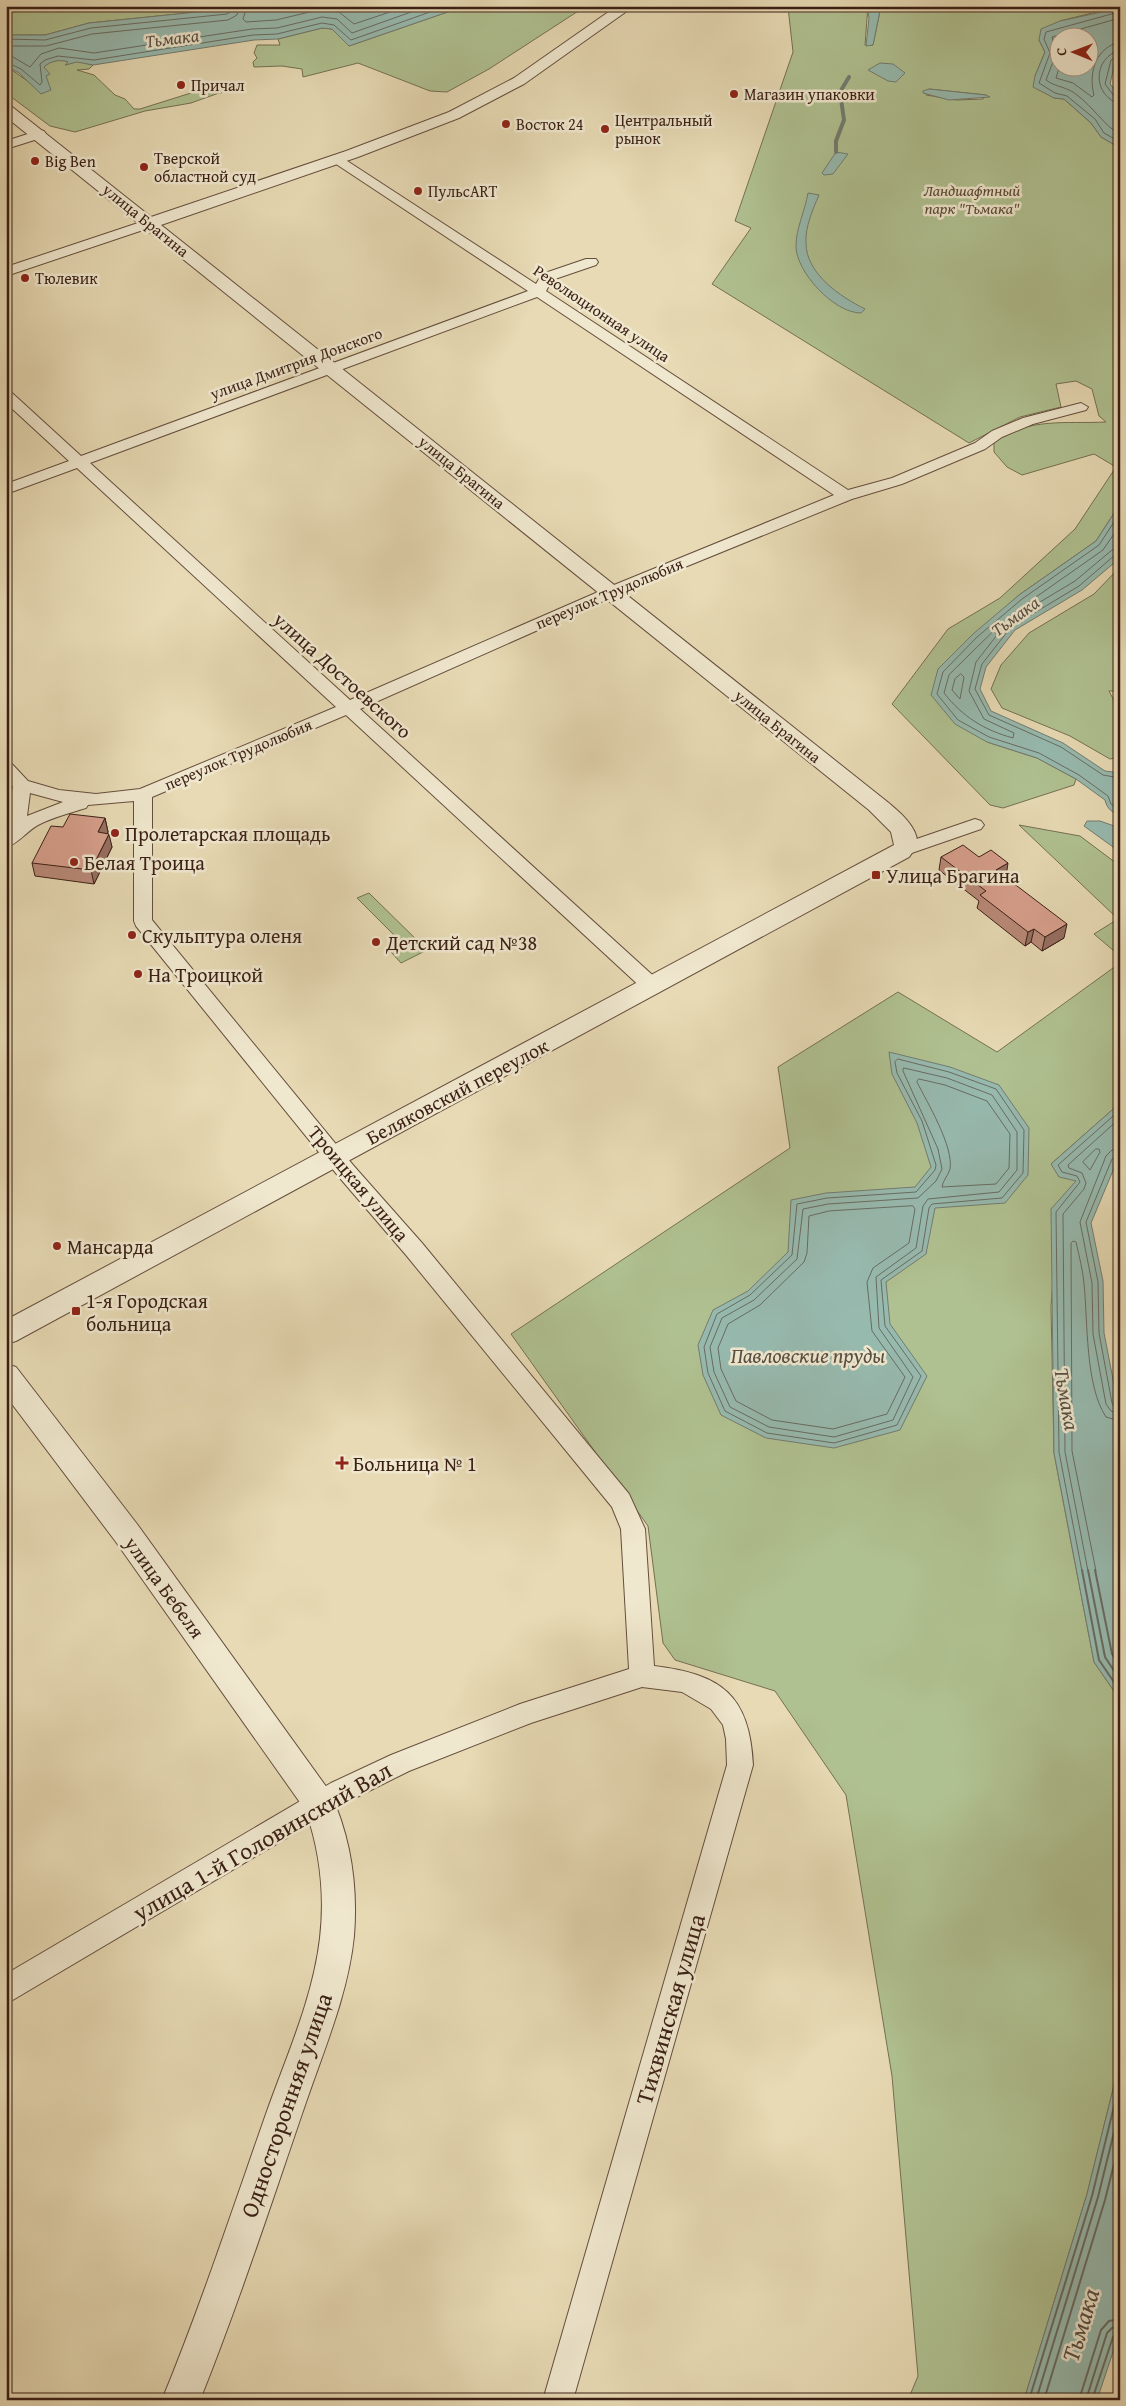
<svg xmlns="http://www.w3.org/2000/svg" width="1126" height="2406" font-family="'Gentium Book Plus',serif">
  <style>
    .green { fill: #b0c191; stroke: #757053; fill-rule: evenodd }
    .water { fill: #97baaf; stroke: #727c71; fill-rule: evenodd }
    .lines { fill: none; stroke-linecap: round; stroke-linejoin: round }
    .shore-far1 { stroke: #686c62; stroke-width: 1 }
    .shore { stroke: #686c62; stroke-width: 2 }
    .stream { stroke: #727c71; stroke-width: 4 }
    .minor-casing { stroke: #654e3d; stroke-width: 2 }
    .tertiary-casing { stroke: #654e3d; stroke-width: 2 }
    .minor { fill: #efe7ce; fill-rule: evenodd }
    .tertiary { fill: #efe7ce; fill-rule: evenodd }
    .wall { fill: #b98978; stroke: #3a1f15 }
    .shaded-wall { fill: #966f62; stroke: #3a1f15 }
    .building { fill: #d79f8c; stroke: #3a1f15 }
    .poi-dot { fill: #8f2418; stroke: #efe7ce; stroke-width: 2 }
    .labels { text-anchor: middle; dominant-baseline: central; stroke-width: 5; stroke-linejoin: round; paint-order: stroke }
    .far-poi-label { font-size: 16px; fill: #3a1f15; stroke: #efe7ce; text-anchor: start }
    .far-park-label { font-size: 16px; font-style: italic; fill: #584834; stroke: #efe7ce }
    .far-street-label { font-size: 16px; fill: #3a1f15; stroke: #efe7ce }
    .far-water-label { font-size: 18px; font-style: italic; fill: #564e43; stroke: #efe7ce }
    .street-label { font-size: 20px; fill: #3a1f15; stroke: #efe7ce }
    .poi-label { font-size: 20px; fill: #3a1f15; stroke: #efe7ce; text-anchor: start }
    .water-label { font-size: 21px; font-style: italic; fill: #564e43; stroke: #efe7ce }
    .near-street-label { font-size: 24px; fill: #3a1f15; stroke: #efe7ce }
    .near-water-label { font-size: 25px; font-style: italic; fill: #564e43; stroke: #efe7ce }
  </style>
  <rect width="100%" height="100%" fill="#e7dab4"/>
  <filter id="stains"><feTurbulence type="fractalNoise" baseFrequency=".004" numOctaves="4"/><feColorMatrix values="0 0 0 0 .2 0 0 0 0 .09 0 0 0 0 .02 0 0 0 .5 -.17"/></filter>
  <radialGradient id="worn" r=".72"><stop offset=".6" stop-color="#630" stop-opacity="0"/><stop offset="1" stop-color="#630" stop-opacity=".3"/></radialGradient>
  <g class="green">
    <path d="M20,6H233L227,9L89,23L45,35H6V12H15Z"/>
    <path d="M465,6H586L489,69L447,92L430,91L358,63L303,77L302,69L282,66L254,67L253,62L257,58L254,53L257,45H280L278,39L322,28L332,29L349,46Z"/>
    <path d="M868,6L865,45H873L881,6H1120L1060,21L1039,40L1045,52L1035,76L1054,98L1064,99L1091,123L1101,137L1120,148V504L1096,541L1019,595L938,669L987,742L1037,758L1076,779L1074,785L1003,808L990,805L892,704L948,629L1000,598L1075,529L1116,467L1094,454L1022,475L1007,467L994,452V442C1029,417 1066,424 1106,422L1099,416L1092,389L1076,381L1056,384L1061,407L1020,417L969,443L712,284L751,228L735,221L793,52L788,7ZM929,89L986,95L983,99L957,100L926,95Z"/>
    <path d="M61,59L68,62L66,65L77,61L93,65L89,69L77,70L94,75L115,95L125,99L134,109H140L210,87L227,85L234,91L219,93L191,103L145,111L75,132L50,126L6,93V66L29,82L49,74L43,67L48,63Z"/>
    <path d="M1120,567V691H1109L1120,712V757L1110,759L1070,736L1002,708L991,689L1001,665L1029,633L1094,594Z"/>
    <path d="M1019,825L1080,836L1120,866V956L1094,934L1118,919Z"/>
    <path d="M369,893L427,950L401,963L391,952L404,945L357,898Z"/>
    <path d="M1120,963V1103L1051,1164L1076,1181L1053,1280L1051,1307L1054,1453L1094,1662L1116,1694L1120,1706V2061L1087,2194L1024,2400H908L918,2376L892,2076L846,1795L775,1691L675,1660L663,1643L648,1526L511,1334L790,1148L778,1067L898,992L997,1052Z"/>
  </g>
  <g class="water">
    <path d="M233,6H465L349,46L332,29L322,28L278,39L254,40L93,65L77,62L65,65L68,62C60,59 50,61 44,67L50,74L46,76L51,90L41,94L19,73L6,66V35H45L89,23L226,9Z"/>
    <path d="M881,6L873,45L866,46L869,18L867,7Z"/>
    <path d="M1120,8V60L1115,62L1110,84L1120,95V148L1101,137L1091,123L1064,99L1054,98L1033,87L1035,76L1045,52L1039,40L1041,29L1060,21ZM1058,38H1088V68H1058Z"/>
    <path d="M880,63L893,64L905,73L896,82L888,81L868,70Z"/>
    <path d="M929,89L986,95L990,97L949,100L923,93V91Z"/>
    <path d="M836,152L848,154L833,174L824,175L822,173Z"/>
    <path d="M808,193L819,195C813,209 805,227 806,243C806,274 841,297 865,309L861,313C834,313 796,272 796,246C796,228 805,211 808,193Z"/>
    <path d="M1120,504V558L1082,590L1015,630L986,667L980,689L991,711L1063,743L1105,771L1120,773V816C1112,812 1107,809 1105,800L1076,779L1037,758L987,742L955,724L931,695L938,669L973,634L1019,595L1096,541Z"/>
    <path d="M1087,821H1100L1120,828V852L1084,826Z"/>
    <path d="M889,1052L950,1067L999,1085L1029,1128L1028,1175L1005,1203L935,1208L926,1254L886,1282L890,1324L927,1376L900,1430L834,1448L766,1438L721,1415L703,1375L698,1345L713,1310L748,1291L788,1252L791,1200L826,1193L915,1187L931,1167L917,1123L892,1074Z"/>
    <path d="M1120,1103V1159L1117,1161L1091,1223L1103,1281L1104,1333L1120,1415V1706L1116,1694L1094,1662L1054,1453L1051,1209L1076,1181L1059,1177L1051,1164Z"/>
    <path d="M1120,2061V2331L1097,2400H1024L1087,2194Z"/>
  </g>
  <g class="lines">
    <g class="shore-far1">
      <path d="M247,6L243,19L246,22L276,20L322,9L339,12L354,24L408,6"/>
      <path d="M1119,6L1115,13L1046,32L1044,39L1050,53L1039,83L1055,93L1067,96L1095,119L1104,133L1120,142"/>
      <path d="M1120,18L1052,37L1056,54L1046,80C1055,87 1068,87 1077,95C1093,107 1103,124 1120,135"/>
      <path d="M6,39L45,40L91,28L227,14L232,11L233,6"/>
      <path d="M6,46H46L92,34L228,20L237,15L239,6"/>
      <path d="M1120,50C1092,58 1092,96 1120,104"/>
      <path d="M6,56L13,57L30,67L41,54L59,48L94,53L252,29L277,28L322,17L337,19L352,33L428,6"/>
      <path d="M1120,56L1111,60L1105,84L1114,96L1120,98"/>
      <path d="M6,62L21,69L40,85L42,82L40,64L45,60L58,56L94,60L253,35L277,34L322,23L334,25L351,40L447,6"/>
      <path d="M1059,68L1056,78L1073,83L1092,97L1094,95C1088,73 1096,47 1120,42"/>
      <path d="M1120,513L1099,545L1022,599L976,638L943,672L937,694L958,720L989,737L1039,753L1079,775L1108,796L1111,804L1120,810"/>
      <path d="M1120,525L1103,550L1026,604L1022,610L1025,611L1075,581L1112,550L1120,548"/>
      <path d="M1120,554L1115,555L1079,586L1011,627L982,664L975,689L989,715L1061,747L1103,775L1120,778"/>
      <path d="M994,631L997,635L976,662L969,691L984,719L1014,733L1013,738C984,730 963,717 944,693L949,675Z"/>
      <path d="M961,674L964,677L960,699L952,690L955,679Z"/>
      <path d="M898,1059L949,1072L996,1089L1024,1130L1023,1173L1002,1198L932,1204L929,1208L922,1251L881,1280L885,1326L921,1376L897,1425L834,1443L767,1433L725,1411L708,1373L704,1347L717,1314L750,1295L792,1255L797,1204L827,1198L916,1192L935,1170L936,1165L922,1121L897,1073L895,1062Z"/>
      <path d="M904,1068L947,1078L992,1095L1017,1132V1170L999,1192L928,1199L923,1206L916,1248L876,1277L879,1328L913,1377L893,1420L834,1437L769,1427L730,1407L714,1372L710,1347L722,1318L754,1300L797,1259L803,1209L828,1204L918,1198L936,1181L942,1169L938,1149L903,1071Z"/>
      <path d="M919,1079L945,1085L987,1101L1010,1134L1009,1168L996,1184L942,1187C943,1180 948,1176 950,1169C954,1147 927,1102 917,1082Z"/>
      <path d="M1096,1149H1099L1100,1152L1090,1170L1083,1162Z"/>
      <path d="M1120,1149L1112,1150L1106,1156L1080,1222L1092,1283L1093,1334L1106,1404L1111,1411L1120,1414"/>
      <path d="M1120,1155L1112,1159L1086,1222L1098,1282L1099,1333L1112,1403L1115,1407H1120"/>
      <path d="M913,1206L915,1209L909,1243L873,1268L867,1282L872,1331L905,1377L887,1414L833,1429L772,1420L736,1401L721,1369L718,1348L728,1324L760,1305L804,1262L807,1253L809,1216L829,1211Z"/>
      <path d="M1082,1571L1059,1452L1056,1212L1080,1182L1077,1176L1062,1172L1058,1165L1120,1110"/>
      <path d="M1088,1571L1065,1452L1063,1214L1084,1189L1086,1183L1082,1173L1069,1168L1068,1165L1120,1118"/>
      <path d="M1096,1571L1072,1451L1071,1243L1073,1241L1076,1242C1079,1256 1083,1270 1084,1284C1088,1322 1085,1385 1106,1417L1120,1421"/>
    </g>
    <g class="shore">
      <path d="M1082,1570L1099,1660L1120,1691"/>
      <path d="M1088,1570L1105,1657L1120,1680"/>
      <path d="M1095,1570L1112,1654L1120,1666"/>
      <path d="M1029,2400L1092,2196L1120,2082"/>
      <path d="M1036,2400L1098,2197L1120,2108"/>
      <path d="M1044,2400L1105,2200L1120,2140"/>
      <path d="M1079,2400L1101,2330L1109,2321L1120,2319"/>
      <path d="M1086,2400L1107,2333L1112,2328L1120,2326"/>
      <path d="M1092,2400L1113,2337L1120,2333"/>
    </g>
    <path class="stream" d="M836,152V141L844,120L840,92L849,77"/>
    <g class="minor-casing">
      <g id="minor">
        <path d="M40,130L44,131L46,134L44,137L6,149V141Z"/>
        <path d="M338,155L536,284L542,274L586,259H596L598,262L596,265L552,280L546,291L848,490L892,478L975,443L992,431L1023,418L1081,403L1088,407L1086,410L1033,424L1002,437L985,449L902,484L852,499L626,591L360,709L659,981L662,986L659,991L652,993L645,991L346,715L152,797V920L353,1165L422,1243L629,1494L645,1529L654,1666C721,1674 750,1695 753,1765L573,2400H543L727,1765L726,1739L723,1725L711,1709L682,1692L642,1687L531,1723L409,1771L349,1801L6,2004V1974L331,1783L391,1755L520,1704L629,1669L621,1529L612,1507L406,1255L339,1177L136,926L134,921V801L88,805L86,808C70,813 53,817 38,825C27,831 18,844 6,847V830L13,786L6,779V762L12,764L28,781L59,790L96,794L140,789L336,707L77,468L6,494V484L69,461L6,403V391L11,392L81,456L528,291L333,162L332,159L333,156ZM537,297L834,495L614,585L350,700L90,463ZM30,793L63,802L27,816Z"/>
        <path d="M150,219L157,223L155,226L6,276V267Z"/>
        <path d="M975,819L981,821L984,825L981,829L903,856L896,854L894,850L896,846Z"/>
      </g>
    </g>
    <g class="tertiary-casing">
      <g id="tertiary">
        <path d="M617,6H634L524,84L459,118L358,157L161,225L885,800C896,809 919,827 917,844C916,848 912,853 909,857L16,1341L6,1344V1320L894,845L891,832L869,810L6,117V104L11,106L151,217L346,151L449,112L514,78Z"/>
        <path d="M6,1364L16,1367L137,1524L330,1792C351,1838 358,1886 354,1936C348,1996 322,2054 303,2111C270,2207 238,2305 200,2400H162C201,2305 233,2208 267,2111C287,2055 313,1998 320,1938C325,1895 320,1852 306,1811L116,1542L6,1396Z"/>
      </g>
    </g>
    <use href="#minor" class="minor"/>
    <use href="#tertiary" class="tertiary"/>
  </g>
  <g class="wall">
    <path d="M105,818L108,832L107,834L112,847L94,884L35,876L32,863Z"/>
    <path d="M941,857L1006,877H1005L1064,938L1042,951L1031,942L1025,946L977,908L979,901L939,870Z"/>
  </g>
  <g class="shaded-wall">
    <path d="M105,818L108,832L101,846L98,832Z"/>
    <path d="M109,834L112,847L94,884L91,870Z"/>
    <path d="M1008,863L1006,877L993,884L996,870Z"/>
    <path d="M1067,924L1064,938L1042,951L1045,937Z"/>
    <path d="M1034,929L1031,942L1025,946L1028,932Z"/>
  </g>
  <g class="building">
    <path d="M70,814L105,818L98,832L109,834L91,870L32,863L51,826L63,827Z"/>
    <path d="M963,845L979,857L991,850L1008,863L996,870L1067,924L1045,937L1034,929L1028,932L980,895L986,891L941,857Z"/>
  </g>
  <g class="poi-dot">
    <circle cx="181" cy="85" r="5"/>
    <circle cx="734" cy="94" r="5"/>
    <circle cx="506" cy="124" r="5"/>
    <circle cx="605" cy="129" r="5"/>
    <circle cx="35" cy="161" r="5"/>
    <circle cx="144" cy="167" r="5"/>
    <circle cx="418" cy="191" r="5"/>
    <circle cx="25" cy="278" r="5"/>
    <circle cx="115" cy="833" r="5"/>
    <circle cx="74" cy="862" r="5"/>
    <rect x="871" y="870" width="10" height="10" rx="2.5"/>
    <circle cx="132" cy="935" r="5"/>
    <circle cx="376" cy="942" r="5"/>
    <circle cx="138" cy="974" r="5"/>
    <circle cx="57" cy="1246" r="5"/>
    <rect x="71" y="1306" width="10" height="10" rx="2.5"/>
    <path d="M339.5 1455.5h5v5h5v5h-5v5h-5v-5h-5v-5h5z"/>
  </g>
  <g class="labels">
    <g class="far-poi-label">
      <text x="191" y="85">Причал</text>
      <text x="744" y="94">Магазин упаковки</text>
      <text x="615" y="120">Центральный<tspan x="615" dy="18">рынок</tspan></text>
      <text x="516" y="124">Восток 24</text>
      <text x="154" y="158">Тверской<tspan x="154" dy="18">областной суд</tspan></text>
      <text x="45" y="161">Big Ben</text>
      <text x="428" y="191">ПульсART</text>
      <text x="35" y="278">Тюлевик</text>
    </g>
    <g class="far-park-label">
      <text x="972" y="190">Ландшафтный<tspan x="972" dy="18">парк "Тьмака"</tspan></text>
    </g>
    <g class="far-street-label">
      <text transform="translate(146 220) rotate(39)">улица Брагина</text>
      <text transform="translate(602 313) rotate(34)">Революционная улица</text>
      <text transform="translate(296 363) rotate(-20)">улица Дмитрия Донского</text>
      <text transform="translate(462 472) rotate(39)">улица Брагина</text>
      <text transform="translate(609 593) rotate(-23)">переулок Трудолюбия</text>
      <text transform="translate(778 726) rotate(39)">улица Брагина</text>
      <text transform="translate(238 754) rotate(-23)">переулок Трудолюбия</text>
    </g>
    <g class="far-water-label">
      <text transform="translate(172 38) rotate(-7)">Тьмака</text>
      <text transform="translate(1015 616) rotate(-36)">Тьмака</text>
    </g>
    <g class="street-label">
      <text transform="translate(343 675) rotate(42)">улица Достоевского</text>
      <text transform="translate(457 1091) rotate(-28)">Беляковский переулок</text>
      <text transform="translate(359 1183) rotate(50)">Троицкая улица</text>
      <text transform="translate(165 1587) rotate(54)">улица Бебеля</text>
    </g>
    <g class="poi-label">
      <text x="125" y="833">Пролетарская площадь</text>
      <text x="84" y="862">Белая Троица</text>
      <text x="886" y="875">Улица Брагина</text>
      <text x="142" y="935">Скульптура оленя</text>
      <text x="386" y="942">Детский сад №38</text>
      <text x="148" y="974">На Троицкой</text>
      <text x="67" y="1246">Мансарда</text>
      <text x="86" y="1300">1-я Городская<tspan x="86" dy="23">больница</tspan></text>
      <text x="353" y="1463">Больница № 1</text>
    </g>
    <g class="water-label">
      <text x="808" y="1355">Павловские пруды</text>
      <text transform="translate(1067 1399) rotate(80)">Тьмака</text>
    </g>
    <g class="near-street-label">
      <text transform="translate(262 1841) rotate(-30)">улица 1-й Головинский Вал</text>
      <text transform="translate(670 2009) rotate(-74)">Тихвинская улица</text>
      <text transform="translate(286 2105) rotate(-71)">Односторонняя улица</text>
    </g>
    <g class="near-water-label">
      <text transform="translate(1080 2325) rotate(-73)">Тьмака</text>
    </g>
  </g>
  <rect width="1126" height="2406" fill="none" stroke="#e7dab4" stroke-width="25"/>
  <rect x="8" y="8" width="1111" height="2391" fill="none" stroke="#3a1f15" stroke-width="2.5"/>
  <rect x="12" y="12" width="1101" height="2381" fill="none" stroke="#3a1f15"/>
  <g transform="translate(1074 52) rotate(271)"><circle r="24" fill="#efe7ce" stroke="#a79784"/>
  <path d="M0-4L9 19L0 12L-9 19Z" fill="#8f2418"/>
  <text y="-8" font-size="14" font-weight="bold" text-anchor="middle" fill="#3a1f15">С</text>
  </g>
  <rect width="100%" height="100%" filter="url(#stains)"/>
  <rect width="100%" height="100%" fill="url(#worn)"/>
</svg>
